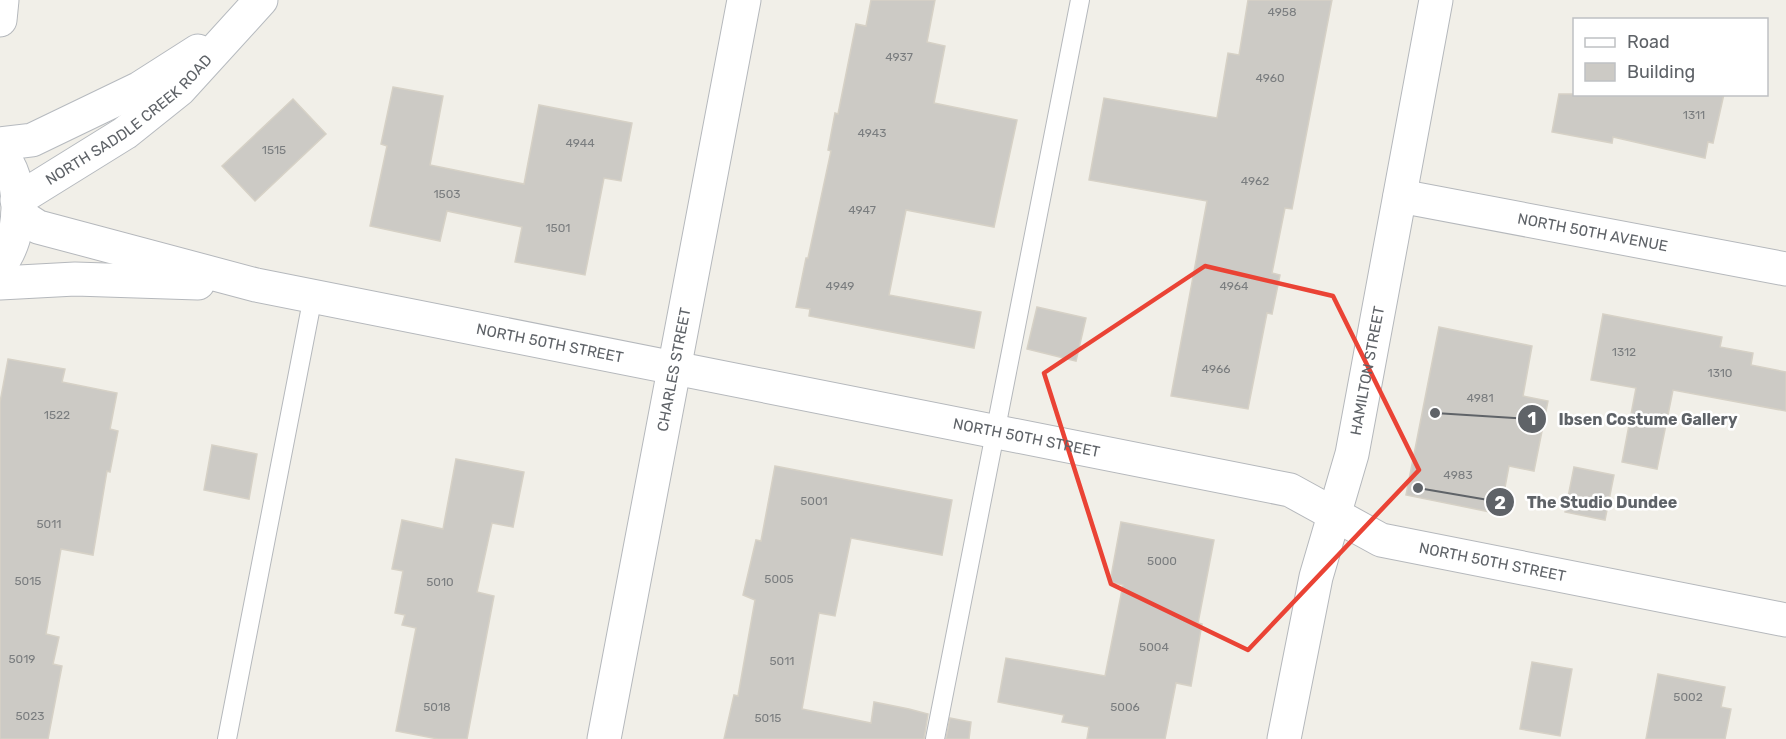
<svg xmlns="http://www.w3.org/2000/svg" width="1786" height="739" font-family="Rubik,sans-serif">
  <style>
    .building { fill: #cccac5; stroke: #d6d1c6; stroke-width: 1.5 }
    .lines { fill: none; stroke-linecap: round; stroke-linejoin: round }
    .service-casing { stroke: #b5b8bc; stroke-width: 20 }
    .minor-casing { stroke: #b5b8bc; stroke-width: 35 }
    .tertiary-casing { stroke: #b5b8bc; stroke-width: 35 }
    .secondary-casing { stroke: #b6babf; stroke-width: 35 }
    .service { stroke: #fff; stroke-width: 18 }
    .minor { stroke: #fff; stroke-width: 33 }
    .tertiary { stroke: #fff; stroke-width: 33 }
    .secondary { stroke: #fff; stroke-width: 33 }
    .marked { fill: none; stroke: #ea4335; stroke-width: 4.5; stroke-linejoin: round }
    .labels { text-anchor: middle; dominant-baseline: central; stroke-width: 5; stroke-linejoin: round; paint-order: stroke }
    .number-label { font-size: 12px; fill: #7a7d7f }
    .street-label { font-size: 15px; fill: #5f6368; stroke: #fff }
    .leader { fill: none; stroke: #5f6368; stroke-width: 2 }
    .callout-dot { fill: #5f6368; stroke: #fff; stroke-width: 2 }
    .mark-label { font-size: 18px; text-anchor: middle; font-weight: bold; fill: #fff }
    .callout-label { font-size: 16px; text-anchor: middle; font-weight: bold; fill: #5f6368; stroke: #fff; stroke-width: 5; stroke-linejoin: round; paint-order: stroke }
  </style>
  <rect width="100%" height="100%" fill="#f1efe8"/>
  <g class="building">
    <path d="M871,0H935L927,42L945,46L934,103L1017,120L994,227L906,210L889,295L981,312L974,348L809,316L810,309L796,307L806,258H808L831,151L828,150L835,113L838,114L856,24L866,26Z"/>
    <path d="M1248,0H1332L1292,209L1285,208L1272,273L1280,275L1272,314L1267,313L1248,409L1171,396L1207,201L1089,180L1104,98L1217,118L1228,53L1239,55Z"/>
    <path d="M393,87L443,96L430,165L524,184L539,105L632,123L621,181L604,178L585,275L515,262L522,227L447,211L440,241L370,226L387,146L381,144Z"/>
    <path d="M1559,94H1724L1713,143L1708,142L1705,158L1613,137L1612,143L1552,132Z"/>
    <path d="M293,99L326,134L255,201L222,166Z"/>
    <path d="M1037,307L1086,318L1076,361L1027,349Z"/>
    <path d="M1603,314L1722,337L1720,347L1753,353L1751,365L1786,372V411L1673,390L1657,469L1622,462L1636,388L1591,380Z"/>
    <path d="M1439,327L1532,346L1523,396L1548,401L1534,471L1509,466L1500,514L1406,495Z"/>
    <path d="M8,359L65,369L62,382L117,393L110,429L118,431L110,472L107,471L93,555L61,549L46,634L59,637L53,664L62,666L48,739H0V402Z"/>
    <path d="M212,445L257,454L249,499L204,490Z"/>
    <path d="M456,459L524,472L513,527L492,523L477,592L494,596L467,739H438L396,731L416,628L402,625L405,615L395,613L403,571L392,569L402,520L443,529Z"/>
    <path d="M775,466L952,500L942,555L851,538L835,616L819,613L802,709L871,723L874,702L909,709L928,714L924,739H724L734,695L738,696L755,600L743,595L756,540L761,541Z"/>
    <path d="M1574,467L1614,475L1605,520L1565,512Z"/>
    <path d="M1121,522L1214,540L1198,623L1202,624L1191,686L1176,683L1165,739H1087L1089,727L1062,722L1064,715L998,702L1006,658L1105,676L1123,585L1110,582Z"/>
    <path d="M1532,662L1572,669L1560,736L1520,729Z"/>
    <path d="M1658,674L1725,687L1721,707L1731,709L1725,739H1646Z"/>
    <path d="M950,718L971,722L969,739H946Z"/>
  </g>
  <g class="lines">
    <g class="service-casing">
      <g id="service">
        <path d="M227,739L313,296"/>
        <path d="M935,739L1080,0"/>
      </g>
    </g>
    <g class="minor-casing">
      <g id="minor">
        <path d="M0,20L2,0"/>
        <path id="s1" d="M1400,196L1786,269"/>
        <path id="s2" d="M604,739L744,0"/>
        <path id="s3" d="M1284,739L1316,577L1352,454L1436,0"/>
      </g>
    </g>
    <g class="tertiary-casing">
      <g id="tertiary">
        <path id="s4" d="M18,214L38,227L256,285L1290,490L1381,540L1786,620"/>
        <path d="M0,283L75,279L198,283"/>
      </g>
    </g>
    <g class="secondary-casing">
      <g id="secondary">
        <path d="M0,144L32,140L140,88L198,51"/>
        <path d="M0,153C25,180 23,236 0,265"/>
        <path id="s5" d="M17,200L125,133L180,89L261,0"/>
      </g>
    </g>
    <use href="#service" class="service"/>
    <use href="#minor" class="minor"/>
    <use href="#tertiary" class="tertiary"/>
    <use href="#secondary" class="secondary"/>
  </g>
  <path class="marked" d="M1205,266L1333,296L1419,470L1248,650L1111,584L1044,373Z"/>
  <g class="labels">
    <g class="number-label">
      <text x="1282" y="12">4958</text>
      <text x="899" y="57">4937</text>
      <text x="1270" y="78">4960</text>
      <text x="1694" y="115">1311</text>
      <text x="872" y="133">4943</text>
      <text x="580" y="143">4944</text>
      <text x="274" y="150">1515</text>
      <text x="1255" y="181">4962</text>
      <text x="447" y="194">1503</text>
      <text x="862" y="210">4947</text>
      <text x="558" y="228">1501</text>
      <text x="840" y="286">4949</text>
      <text x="1234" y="286">4964</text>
      <text x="1624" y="352">1312</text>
      <text x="1216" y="369">4966</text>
      <text x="1720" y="373">1310</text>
      <text x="1480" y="398">4981</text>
      <text x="57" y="415">1522</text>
      <text x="1458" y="475">4983</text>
      <text x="814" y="501">5001</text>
      <text x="49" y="524">5011</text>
      <text x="1162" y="561">5000</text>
      <text x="779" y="579">5005</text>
      <text x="28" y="581">5015</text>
      <text x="440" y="582">5010</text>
      <text x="1154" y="647">5004</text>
      <text x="22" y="659">5019</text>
      <text x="782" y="661">5011</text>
      <text x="1688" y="697">5002</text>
      <text x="437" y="707">5018</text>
      <text x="1125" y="707">5006</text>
      <text x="30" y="716">5023</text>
      <text x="768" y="718">5015</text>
    </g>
    <g class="street-label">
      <text stroke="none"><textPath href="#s5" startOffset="138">NORTH SADDLE CREEK ROAD</textPath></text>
      <text stroke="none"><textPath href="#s1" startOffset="196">NORTH 50TH AVENUE</textPath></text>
      <text stroke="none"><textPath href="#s4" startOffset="549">NORTH 50TH STREET</textPath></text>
      <text stroke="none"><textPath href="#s2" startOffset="376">CHARLES STREET</textPath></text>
      <text stroke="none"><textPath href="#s3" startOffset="378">HAMILTON STREET</textPath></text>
      <text stroke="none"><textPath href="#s4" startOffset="1035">NORTH 50TH STREET</textPath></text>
      <text stroke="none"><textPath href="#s4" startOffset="1521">NORTH 50TH STREET</textPath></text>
    </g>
  </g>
  <path class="leader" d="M1435 413L1532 419M1418 488L1500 502"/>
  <g class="callout-dot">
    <circle cx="1435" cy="413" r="6"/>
    <circle cx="1418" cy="488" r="6"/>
    <circle cx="1532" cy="419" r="15"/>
    <circle cx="1500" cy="502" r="15"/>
  </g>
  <g class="mark-label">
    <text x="1532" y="425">1</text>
    <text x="1500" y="509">2</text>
  </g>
  <g class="callout-label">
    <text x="1648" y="425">Ibsen Costume Gallery</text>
    <text x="1602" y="508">The Studio Dundee</text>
  </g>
  <rect x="1573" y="18" width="195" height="78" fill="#ffffff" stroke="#bfc1c3" stroke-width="1.5"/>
  <rect x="1585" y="38" width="30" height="9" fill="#ffffff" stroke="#bfc1c3" stroke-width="1.5"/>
  <text x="1627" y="48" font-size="18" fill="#5f6368">Road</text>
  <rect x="1585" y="63" width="30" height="18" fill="#cccac5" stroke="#bfc1c3" stroke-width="1.5"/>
  <text x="1627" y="78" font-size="18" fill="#5f6368">Building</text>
</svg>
